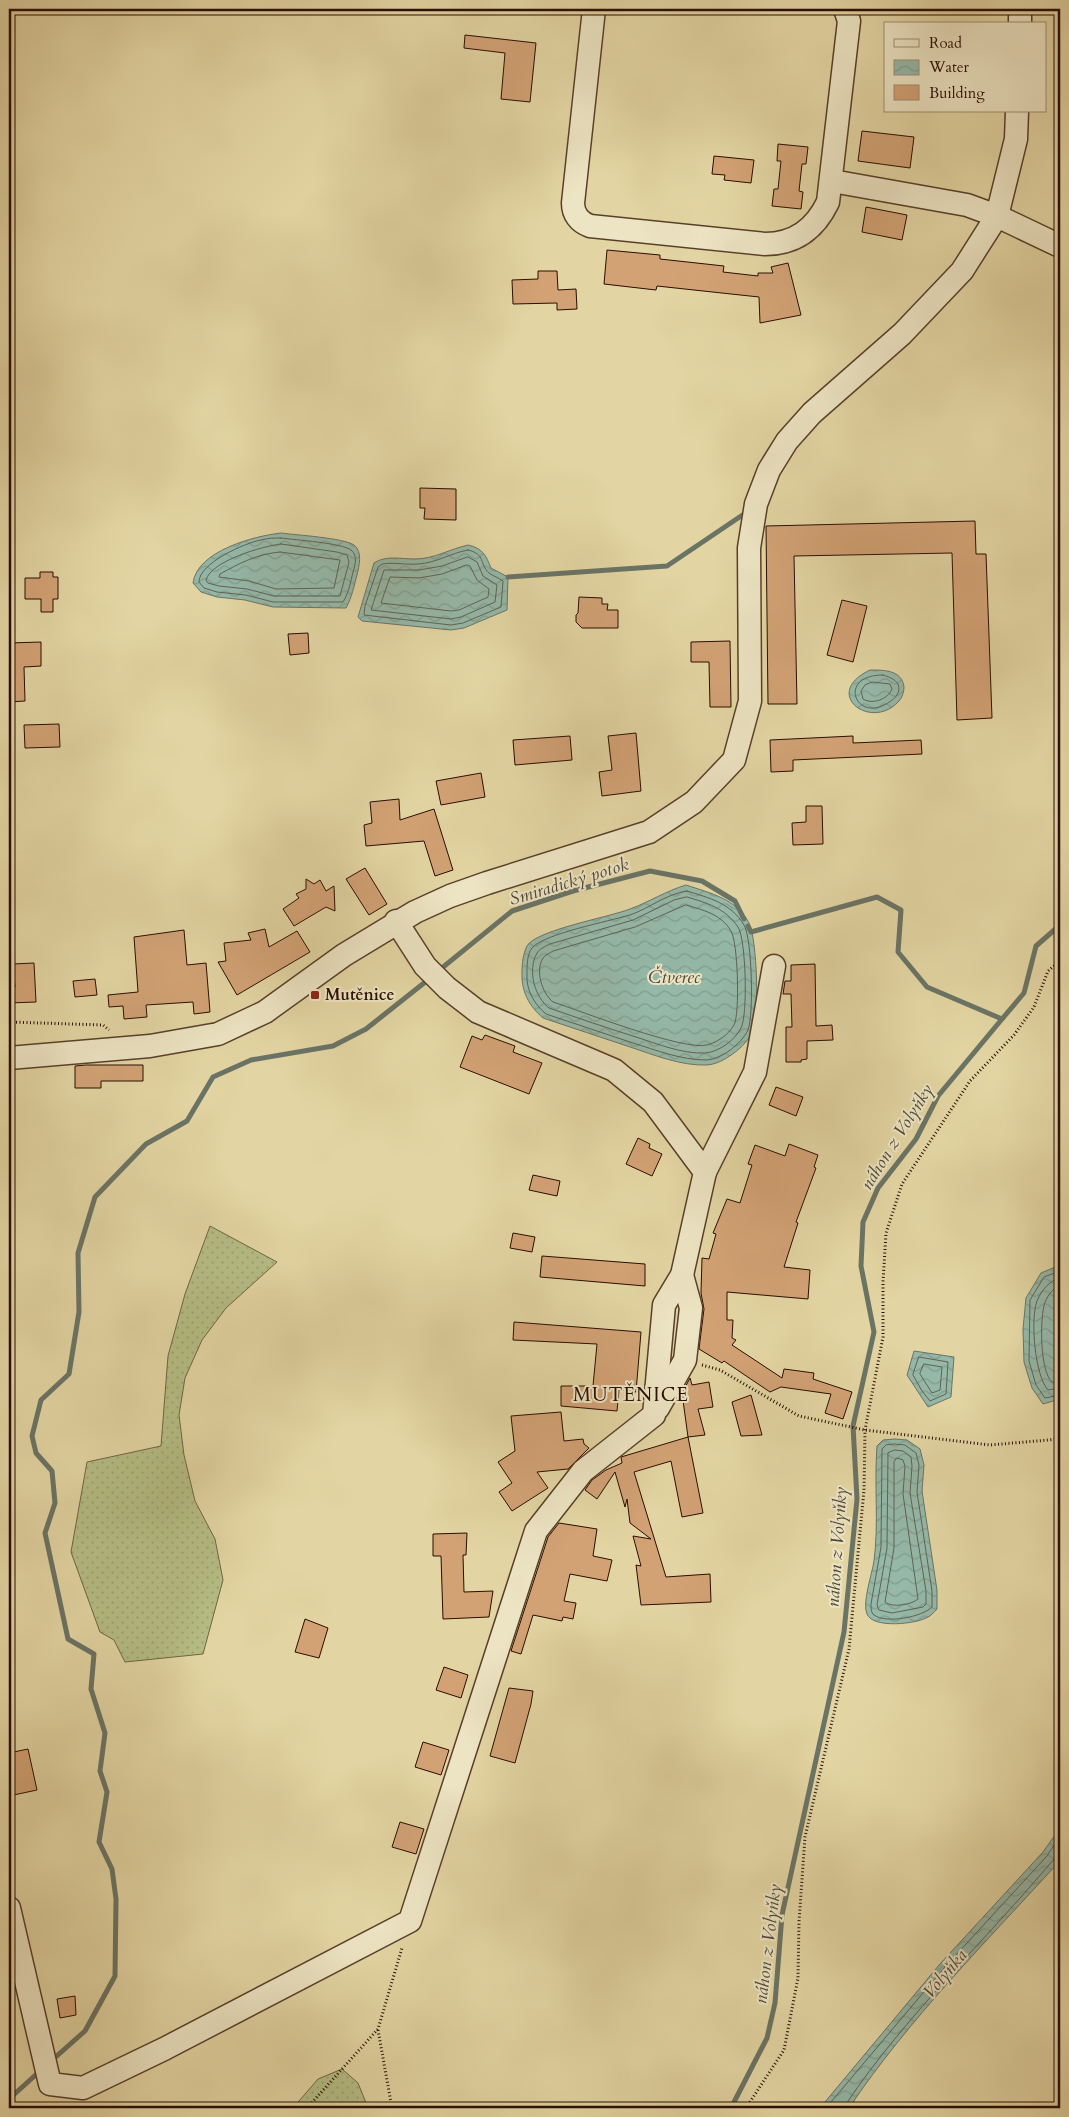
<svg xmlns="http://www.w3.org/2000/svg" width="1069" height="2117" font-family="Cardo,serif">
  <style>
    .grass { fill: url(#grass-dots); stroke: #6f6542 }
    .water { fill: url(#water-waves); stroke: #6a7465 }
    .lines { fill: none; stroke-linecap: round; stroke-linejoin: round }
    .shore { stroke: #5f6254; stroke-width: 1 }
    .stream { stroke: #6a7465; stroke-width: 5 }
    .building { fill: #d2a275; stroke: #290d00 }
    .minor-casing { stroke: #583f29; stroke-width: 25 }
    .path { stroke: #290d00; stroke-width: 3; stroke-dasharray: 1 2.5; stroke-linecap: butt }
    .minor { stroke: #ede4c3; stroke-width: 22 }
    .poi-dot { fill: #8f2418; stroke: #ede4c3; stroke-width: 2 }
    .labels { text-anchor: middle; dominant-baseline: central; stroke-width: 4; stroke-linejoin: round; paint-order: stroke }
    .poi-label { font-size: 16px; font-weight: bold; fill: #290d00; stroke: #ede4c3; text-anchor: start }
    .water-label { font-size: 18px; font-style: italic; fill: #4f493b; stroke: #ede4c3 }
    .quarter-label { font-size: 19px; letter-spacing: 1px; fill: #290d00; stroke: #ede4c3 }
  </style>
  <defs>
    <pattern id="grass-dots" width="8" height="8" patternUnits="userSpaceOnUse" patternTransform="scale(1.25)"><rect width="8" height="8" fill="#b5bd84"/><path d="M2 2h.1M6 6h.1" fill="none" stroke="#9ca170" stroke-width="1.8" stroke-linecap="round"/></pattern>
    <pattern id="water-waves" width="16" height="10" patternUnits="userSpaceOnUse" patternTransform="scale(1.25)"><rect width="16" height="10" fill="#95b8a8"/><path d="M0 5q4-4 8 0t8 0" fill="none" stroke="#809d8f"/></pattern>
  </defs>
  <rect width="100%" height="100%" fill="#e3d5a3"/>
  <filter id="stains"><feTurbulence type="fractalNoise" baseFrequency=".004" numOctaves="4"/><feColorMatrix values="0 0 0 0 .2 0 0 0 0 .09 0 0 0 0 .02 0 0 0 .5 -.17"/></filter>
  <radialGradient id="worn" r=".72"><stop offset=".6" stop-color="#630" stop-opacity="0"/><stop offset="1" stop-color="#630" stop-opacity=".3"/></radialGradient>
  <g class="grass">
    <path d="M210,1226L277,1262L226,1308L202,1340L185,1378L179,1415L184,1455L195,1501L215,1539L223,1580L203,1654L125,1662L114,1640L100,1632L71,1552L87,1462L161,1446L168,1356L185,1294Z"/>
    <path d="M342,2069L358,2083L368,2108H293L318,2079Z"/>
  </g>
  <g class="water">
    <path d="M281,533C296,535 344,538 354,545C363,552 359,566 357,575C354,586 352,597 346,608L273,607L245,600L217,597L201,592L193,583C197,551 254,536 281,533Z"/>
    <path d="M468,545C482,548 486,555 491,568L508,577L507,610L464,628L451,630L362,621L358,617L374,563C386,555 401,559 415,559C434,559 450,549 468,545Z"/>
    <path d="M870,670C884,670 902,670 904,687C904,692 902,698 899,701C872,732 820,694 870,670Z"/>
    <path d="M686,885C710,893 737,899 749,923C757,939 760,1017 752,1033C745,1047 723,1064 707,1065C681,1066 654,1055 630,1047C601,1037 572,1028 543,1018C529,1006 521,991 522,972C522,964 523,954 527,946C536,930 610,917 630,909C649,902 666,891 686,885Z"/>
    <path d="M1060,1265V1399L1043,1404L1032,1388L1024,1362L1023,1329L1026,1298L1041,1273Z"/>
    <path d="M914,1351L954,1357L951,1397L928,1407L907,1375Z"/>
    <path d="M895,1439L907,1440L920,1449L924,1465L922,1491L937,1590V1609C934,1612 931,1616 928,1617C917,1624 873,1629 867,1614C862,1603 872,1574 874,1561C879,1523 874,1484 877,1446L883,1440Z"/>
    <path d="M1060,1828V1860L1057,1864C986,1942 908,2020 849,2108H820L940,1964L1043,1852Z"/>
  </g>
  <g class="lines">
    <g class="shore">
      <path d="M281,538C295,540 342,543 351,550C359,556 354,568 352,576C350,585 348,594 343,602H273L246,595L217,592L204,588L199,582C199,563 245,543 261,540C268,538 275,538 281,538Z"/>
      <path d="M281,544L337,552L347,555L349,562L340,596H274L247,589L219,586L208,583L206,580C211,561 263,546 281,544Z"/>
      <path d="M468,550C486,554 479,564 489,573C493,576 499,578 503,581L501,607L463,623L451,625L364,615L365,606L378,567L382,564C394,562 406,565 418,564C436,563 451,553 468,550Z"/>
      <path d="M280,552L340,560L334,588L276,589L249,581L219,577L220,574C240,563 257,554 280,552Z"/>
      <path d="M468,557L477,562L483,576L497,585L495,602L461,617L451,619L371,610L384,570H419L442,566Z"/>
      <path d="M467,565L470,566L477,580L489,589L488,597L459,610L451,611L381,603L390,577L419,578L442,574Z"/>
      <path d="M883,675C892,678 902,682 898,693C895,699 891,701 886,704C855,722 837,675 883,675Z"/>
      <path d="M873,682L890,684L892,689C888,699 873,705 863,699L861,691L865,685Z"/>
      <path d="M687,891C709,898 731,903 744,925C752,938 754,1015 748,1030C741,1044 722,1059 706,1060C681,1060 656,1050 633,1043C604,1033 575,1024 546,1014C534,1004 526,990 527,974C527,966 527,954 532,948C543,934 610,921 630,915C650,908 666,894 687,891Z"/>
      <path d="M687,897C707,903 725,908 738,927C746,939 748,1015 741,1028C735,1040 719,1052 705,1053C682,1054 658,1044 636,1037C607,1028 578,1018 549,1008C535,997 527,971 537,953C539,949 546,946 550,944L633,920L674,900Z"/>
      <path d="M686,905C703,910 721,914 731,931C738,942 740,1014 734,1025C728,1035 718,1042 707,1045C683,1051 581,1011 553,1002C542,993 535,971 543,958C545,955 550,953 553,951L635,927Z"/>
      <path d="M1060,1271L1044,1277L1030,1300L1029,1361L1036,1385L1045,1398L1060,1395"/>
      <path d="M1060,1277C1049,1282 1042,1289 1037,1301C1030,1319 1035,1376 1048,1390L1060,1388"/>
      <path d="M1060,1285C1053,1288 1046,1297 1044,1306C1040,1322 1040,1371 1052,1382L1060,1381"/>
      <path d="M919,1357L948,1362L946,1394L930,1401L922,1391L913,1375Z"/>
      <path d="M924,1364L942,1367L940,1390L932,1393L920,1374Z"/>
      <path d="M895,1444L905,1445L916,1453L919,1465L917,1492L932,1591V1607C922,1617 886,1624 874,1615C871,1613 871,1608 871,1604L881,1547L882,1449L886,1445Z"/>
      <path d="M895,1450L903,1451L911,1457L912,1466L910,1493L926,1591V1604L923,1607L892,1613L879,1610L877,1605L887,1548L888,1453Z"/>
      <path d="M897,1458L903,1460L905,1466L903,1494L918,1599C911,1605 892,1608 885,1602L894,1548V1462Z"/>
      <path d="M826,2108L944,1968L1047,1856L1060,1836"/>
      <path d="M845,2108L846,2104C906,2015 985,1941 1054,1859L1060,1858"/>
    </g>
    <g class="stream">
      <path d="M508,577L667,566L744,514"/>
      <path d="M748,926L751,932L877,897L901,910L898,952L927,987L1002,1019L1024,993L1036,946L1060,925"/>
      <path d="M437,972L512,911L573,891L650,871L702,881L735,901L744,919"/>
      <path d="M50,2062L85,2031L115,1976L116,1899L112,1869L99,1842L107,1792L100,1771L105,1733L91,1689L94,1654L68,1639L45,1533L55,1503L52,1471L36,1453L32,1436L41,1400L69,1374L79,1312L78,1253L95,1197L146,1144L187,1121L213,1077L251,1060L333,1046L366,1029L429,979"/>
      <path d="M9,2099L40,2071"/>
      <path d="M731,2108L767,2038L775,2003L782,1915L844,1632L857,1499L853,1426L874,1332L861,1266L863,1222L878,1188L916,1139L938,1096L1002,1019"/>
    </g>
  </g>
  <g class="building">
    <path d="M465,35L536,43L530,102L501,99L505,53L464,48Z"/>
    <path d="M862,131L914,137L910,168L858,161Z"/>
    <path d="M778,144L808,147L806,164H802L799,191L803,192L801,209L772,206L774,189H778L781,161H777Z"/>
    <path d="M714,156L754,160L751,183L724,180L725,175L712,174Z"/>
    <path d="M866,207L907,215L902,240L862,232Z"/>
    <path d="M607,250L660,255V259L724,266L723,272L758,276V273H773L771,267L788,263L801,315L760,323L759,297L657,286L656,290L604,284Z"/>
    <path d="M538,271H557L558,290L576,289L577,309L557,310V303L513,304L512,280L538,279Z"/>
    <path d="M420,488L456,489V520L424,519L425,508H420Z"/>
    <path d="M975,521L976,554H986L992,718L957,720L952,553L794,556L797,704H768L766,526Z"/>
    <path d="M40,572H53V577H58V599H53V612H41V599H25V578H40Z"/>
    <path d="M579,597L602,598V604H608L607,610H618V628H582L576,622V615L578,613Z"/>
    <path d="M842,600L867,606L853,662L827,655Z"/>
    <path d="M308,633L309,653L290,655L288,634Z"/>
    <path d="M730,641L731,707H710L709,662H691V642Z"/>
    <path d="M41,642V666L24,667L25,701L9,702V643Z"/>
    <path d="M59,724L60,747L25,748L24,725Z"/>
    <path d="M636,733L641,791L602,796L599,772L612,770L608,736Z"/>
    <path d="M570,736L572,760L515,765L513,740Z"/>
    <path d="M853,736V743L921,740L922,754L793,760V771L771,772L770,740Z"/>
    <path d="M481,773L485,797L441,805L436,781Z"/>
    <path d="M399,799L400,820L434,809L453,870L435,876L424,841L366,846L364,825L372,823L370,802Z"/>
    <path d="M806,806H822L823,844L793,845L792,823L806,822Z"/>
    <path d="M365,868L387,904L369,915L346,879Z"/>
    <path d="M306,879L314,884L320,880L326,891L334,886L335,911L326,907L294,926L283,909L299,898L296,894L306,889Z"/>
    <path d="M265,929L269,947L297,931L310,952L237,995L218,962L226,961L224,943L251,940L248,933Z"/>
    <path d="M184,930L187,965L206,963L210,1012L194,1014L193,1002L146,1005L147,1017L124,1019L123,1006L109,1007L108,995L138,992L134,937Z"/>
    <path d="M34,963L36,1002L9,1003V988L15,987L13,964Z"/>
    <path d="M815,964L816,1026L832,1025L833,1040L807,1041V1059L801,1060V1062H786V1027H792L791,994H783L785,981H791V965Z"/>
    <path d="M95,979L97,995L75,997L73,981Z"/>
    <path d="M485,1035L515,1046L513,1052L542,1063L529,1094L460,1067L472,1036L482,1040Z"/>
    <path d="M86,1065H143V1081H101V1088H75V1066Z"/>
    <path d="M776,1087L803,1097L796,1116L769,1105Z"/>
    <path d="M638,1138L650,1144L649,1148L662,1154L652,1176L626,1164Z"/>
    <path d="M789,1144L818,1155L814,1167L816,1168L796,1222L798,1223L784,1267L810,1270L808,1299L727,1292V1320H733L732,1338L736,1340L732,1345L782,1378L784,1369L814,1373L813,1379L852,1392L843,1419L825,1413L831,1394L781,1387L770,1392L724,1361L722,1363L699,1349L704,1309L701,1293L702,1258L709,1259L716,1234L713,1233L727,1199L740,1203L752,1165L748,1164L755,1145L785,1156Z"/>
    <path d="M533,1175L560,1181L557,1196L529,1190Z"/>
    <path d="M513,1233L535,1237L532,1252L510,1248Z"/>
    <path d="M542,1256L645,1264V1286L540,1277Z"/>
    <path d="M514,1322L641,1332L636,1392L619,1390L617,1411L561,1406V1386H593L597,1344L513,1340Z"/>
    <path d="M690,1378L692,1385L709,1382L713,1407L698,1409L705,1435L688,1437L682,1393Z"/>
    <path d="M751,1395L762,1435L741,1436L732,1402Z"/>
    <path d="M561,1412L564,1441L583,1439L584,1444L589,1448L568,1469L537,1472L548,1488L512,1511L499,1492L512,1483L498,1462L515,1451L511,1416Z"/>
    <path d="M688,1437L703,1513L682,1517L671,1461L634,1472L666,1577L710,1574L711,1602L641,1605L636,1565L641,1566L633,1536L651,1539L630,1523L627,1499L625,1507L615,1472L597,1499L585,1490L592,1480L606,1470L622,1463L621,1457Z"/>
    <path d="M559,1523L597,1529L593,1556L612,1560L607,1581L570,1574L564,1601L576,1603L573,1619L563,1617L562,1621L533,1615L521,1654L511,1651L548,1537Z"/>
    <path d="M467,1533L466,1555H463L464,1592L493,1591L489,1617L443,1619L441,1556H433V1534Z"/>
    <path d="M305,1619L328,1628L319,1658L295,1652Z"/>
    <path d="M444,1667L468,1675L461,1698L436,1690Z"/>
    <path d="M509,1688L533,1691L531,1704L515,1763L490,1756Z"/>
    <path d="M423,1742L449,1750L441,1775L415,1767Z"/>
    <path d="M28,1749L37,1790L9,1796V1764L12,1763L9,1753Z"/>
    <path d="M400,1822L424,1829L416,1854L392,1847Z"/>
    <path d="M75,1996L76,2015L60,2018L57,1999Z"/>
  </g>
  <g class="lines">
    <g class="minor-casing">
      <g id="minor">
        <path d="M594,9L573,203C573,214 579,222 590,226L765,244C795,244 815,229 828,202L849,21L845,9"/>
        <path d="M1020,24V9"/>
        <path d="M832,181L967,205L997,216L1060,246"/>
        <path d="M9,1058L150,1046L218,1034L265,1012L344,955L415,912L450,896L487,883L649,832L694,802L734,760L750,701L749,548L756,504L769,470L787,441L812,413L902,334L962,271L997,216L1016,139L1017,111"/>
        <path d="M705,1172L755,1072L774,966"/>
        <path d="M658,1408L685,1360L691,1308L682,1275"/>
        <path d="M9,1908L50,2084L83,2088L164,2049L410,1921L536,1531L583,1471L654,1415L664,1305L682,1275L705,1172L653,1102L614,1070L478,1012L447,988L425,966L396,921"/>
      </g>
    </g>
    <g class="path">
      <path d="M9,1022L103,1025L109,1030"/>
      <path d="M702,1365L720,1370L799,1416L865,1430L990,1445L1060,1439"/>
      <path d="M378,2030L392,2108"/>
      <path d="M307,2108L378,2029L402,1948"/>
      <path d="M746,2108L784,2050L798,1978L799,1922L805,1837L849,1649L864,1490L865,1430L883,1337V1282L886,1233L902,1184L970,1081L1014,1035L1034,1007L1048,971L1060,961"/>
    </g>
    <use href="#minor" class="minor"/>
  </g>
  <rect class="poi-dot" x="310" y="990" width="10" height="10" rx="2.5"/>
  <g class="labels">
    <g class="poi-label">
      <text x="325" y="995">Mutěnice</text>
    </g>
    <g class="water-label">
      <text transform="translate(569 882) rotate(-17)">Smiradický potok</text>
      <text x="674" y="977">Čtverec</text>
      <text transform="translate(897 1137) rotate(-58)">náhon z Volyňky</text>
      <text transform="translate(837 1547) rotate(-86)">náhon z Volyňky</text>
      <text transform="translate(768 1944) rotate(-83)">náhon z Volyňky</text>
      <text transform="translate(945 1974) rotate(-50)">Volyňka</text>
    </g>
    <g class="quarter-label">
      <text x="631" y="1395">MUTĚNICE</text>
    </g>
  </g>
  <rect width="1069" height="2117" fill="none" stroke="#e3d5a3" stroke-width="30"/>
  <rect x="10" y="10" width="1049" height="2097" fill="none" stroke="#290d00" stroke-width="2.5"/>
  <rect x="15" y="15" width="1039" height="2087" fill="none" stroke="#290d00"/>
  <rect x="884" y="22" width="162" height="90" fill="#ede4c3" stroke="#9f8e75"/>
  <rect x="894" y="39" width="25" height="8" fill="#ede4c3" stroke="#9f8e75"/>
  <text x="929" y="48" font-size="15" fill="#290d00">Road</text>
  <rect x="894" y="60" width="25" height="15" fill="url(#water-waves)" stroke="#9f8e75"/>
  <text x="929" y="72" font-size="15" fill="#290d00">Water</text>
  <rect x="894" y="85" width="25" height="15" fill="#d2a275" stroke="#9f8e75"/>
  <text x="929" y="98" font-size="15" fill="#290d00">Building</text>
  <rect width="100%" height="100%" filter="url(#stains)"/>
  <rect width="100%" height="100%" fill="url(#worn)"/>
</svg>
